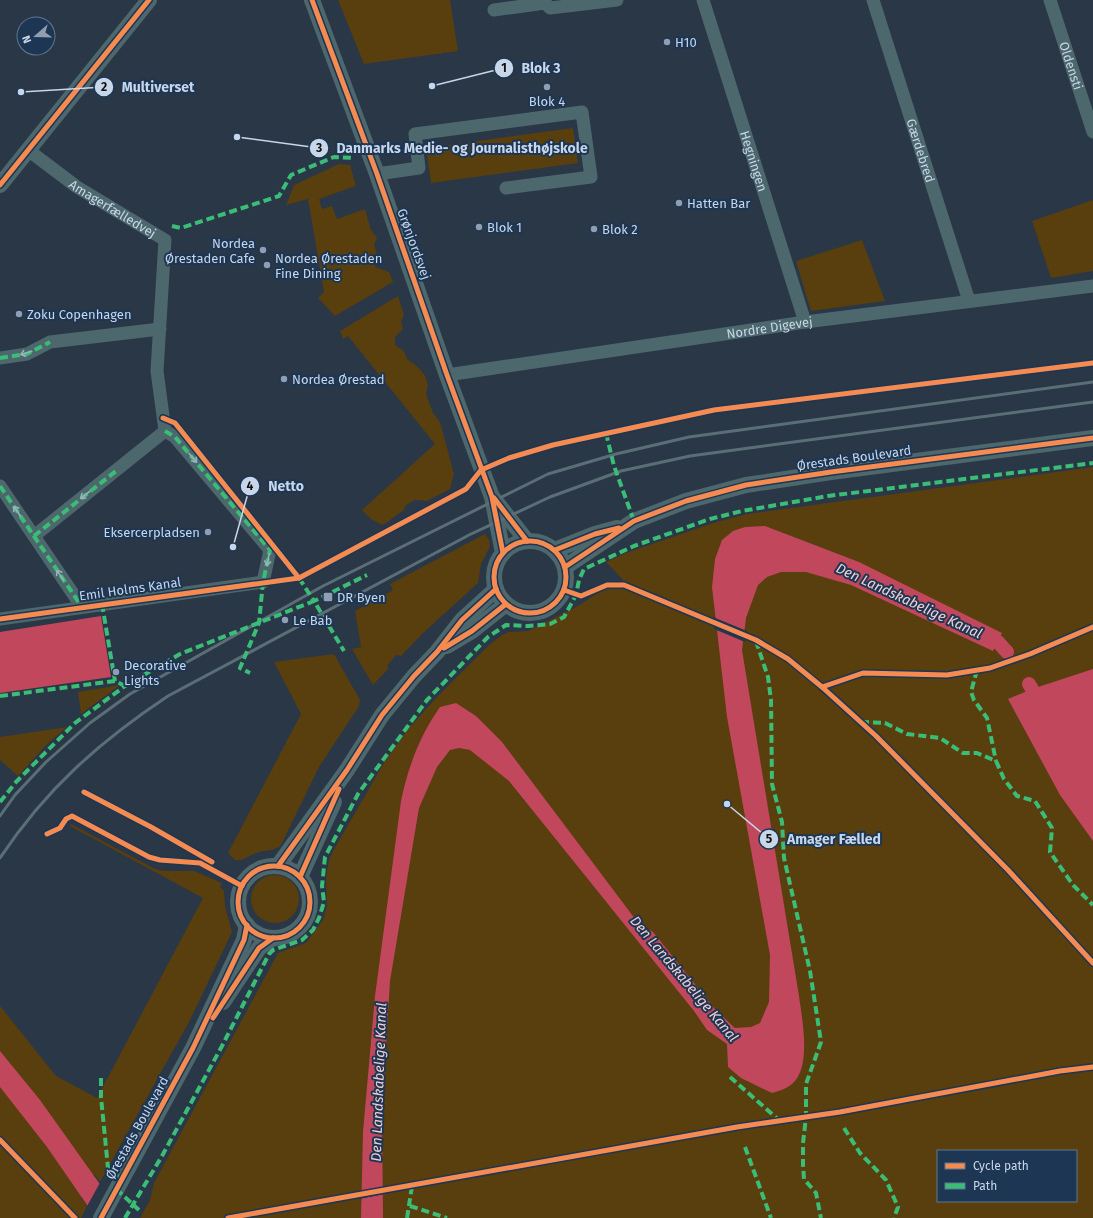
<svg xmlns="http://www.w3.org/2000/svg" width="1093" height="1218" font-family="'Fira Sans',sans-serif">
  <style>
    .green { fill: #593e0e; fill-rule: evenodd }
    .water { fill: #c1475c }
    .pier { fill: #2a3747 }
    .lines { fill: none; stroke-linecap: round; stroke-linejoin: round }
    .canal { stroke: #c1475c; stroke-width: 14 }
    .minor { stroke: #4d686d; stroke-width: 13 }
    .tertiary { stroke: #4d686d; stroke-width: 16 }
    .rail { stroke: #5a6f75; stroke-width: 3 }
    .quiet { stroke: #3abd76; stroke-width: 4; stroke-dasharray: 8 4; stroke-linecap: butt }
    .cycleway-casing { stroke: #1d3654; stroke-width: 8 }
    .cycleway { stroke: #f68b52; stroke-width: 5 }
    .oneway { stroke: #9cb0be }
    .poi-dot { fill: #909eb0; stroke: #1d3654; stroke-width: 1.5 }
    .labels { text-anchor: middle; dominant-baseline: central; stroke-width: 4; stroke-linejoin: round; paint-order: stroke }
    .poi-label { font-size: 13px; fill: #c7d6e9; stroke: #1d3654; text-anchor: start }
    .street-label { font-size: 13px; fill: #c7d6e9; stroke: #1d3654 }
    .water-label { font-size: 14px; font-style: italic; fill: #f1ced0; stroke: #1d3654 }
    .leader { fill: none; stroke: #c7d6e9; stroke-width: 1.5 }
    .callout-dot { fill: #c7d6e9; stroke: #1d3654; stroke-width: 1.5 }
    .mark-label { font-size: 12px; text-anchor: middle; font-weight: bold; fill: #111 }
    .callout-label { font-size: 14px; text-anchor: middle; font-weight: bold; fill: #c7d6e9; stroke: #1d3654; stroke-width: 4; stroke-linejoin: round; paint-order: stroke }
  </style>
  <rect width="100%" height="100%" fill="#2a3747"/>
  <g class="green">
    <path d="M338,0H450L458,51L364,64Z"/>
    <path d="M573,128L578,163L431,183L426,148Z"/>
    <path d="M339,164L350,165L356,186L319,199L322,209L332,206L337,219L365,209L371,230L377,238L374,244L377,255L374,259L375,267L389,272L393,282L335,316L318,298L324,292L308,199L286,205L294,185Z"/>
    <path d="M1093,200V271L1051,278L1032,221Z"/>
    <path d="M862,240L885,301L811,311L796,261Z"/>
    <path d="M398,296L404,315L401,321L403,329L395,337V345L404,351L407,359C419,367 432,377 426,394L433,413L440,422L454,474L450,489L427,501L415,500L406,505L403,511C395,515 391,521 382,525L371,519L362,510L435,444L348,336L343,339L340,331Z"/>
    <path d="M1093,467V1218H140L150,1200L154,1183L278,953L306,943L323,920L327,906L326,878L329,859L337,844L385,761L409,728L437,697L489,645L502,635L509,632L528,631L578,606L596,594L624,581L606,562L626,553L713,523L747,514ZM938,1151H1076V1201H938Z"/>
    <path d="M485,534L489,540L490,546L481,564L478,583L423,633L401,656L396,655L387,666L389,668L373,685L352,649L361,647L355,611L393,590L390,584Z"/>
    <path d="M334,654L360,700L359,706L319,767L281,845C276,851 264,850 256,853C249,855 243,862 235,860L228,853L301,714L274,662Z"/>
    <path d="M120,685L81,714L78,692Z"/>
    <path d="M67,727L47,744L18,776L0,760V737Z"/>
    <path d="M71,824L155,869L164,871H194L222,883L220,887L224,891L225,906L232,932L190,1020L100,1182L94,1174L81,1197L87,1206L81,1218H0V1006L56,1076L97,1098L203,898L70,826Z"/>
    <circle cx="275" cy="899" r="24"/>
  </g>
  <g class="water">
    <path d="M765,526L859,562L1002,633L993,651L851,585L806,572H781L767,577L758,585L746,618L742,650L799,996C802,1019 812,1067 792,1084C786,1089 779,1091 772,1093L741,1078L728,1067L727,1044L707,1030L694,1011L509,781L470,750L459,748L450,750L437,767L419,808L390,981L382,1113L383,1218H361L363,1132L375,996L401,801C408,767 420,735 440,707L456,703L476,716L502,742L675,972L709,1013L719,1020L735,1028L751,1027L760,1023L769,1002L770,955L727,717L712,587L715,559L722,540L733,531L745,527Z"/>
    <path d="M101,616L111,677L0,693V632Z"/>
    <path d="M1093,669V841L1060,795L1008,699L1032,689Z"/>
    <path d="M0,1051L40,1100L124,1218H96L47,1147L0,1087Z"/>
  </g>
  <g class="pier">
    <path d="M713,617L747,631L745,642L714,629Z"/>
    <path d="M101,1181L126,1217V1218H94L86,1208Z"/>
    <path d="M384,1187V1194L359,1199V1192Z"/>
  </g>
  <g class="lines">
    <g class="canal">
      <path d="M982,634L998,642L1007,652"/>
      <path d="M1029,684L1032,689"/>
      <path d="M648,937L709,1013L730,1033"/>
    </g>
    <g class="minor">
      <path id="s1" d="M703,0L805,322"/>
      <path id="s2" d="M873,0L969,301"/>
      <path id="s3" d="M1050,0L1093,132"/>
      <path d="M494,10L545,3L550,8L617,0"/>
      <path id="s4" d="M28,150L77,187L165,240L157,371L165,431"/>
      <path d="M377,174L419,168L415,134L582,112L591,177L506,188"/>
      <path d="M0,358L27,354L50,342L160,329"/>
      <path id="s5" d="M447,375L805,322L1093,286"/>
      <path d="M0,486L82,607"/>
      <path d="M34,536L165,431"/>
      <path d="M0,619L263,582L270,550L175,437L165,431"/>
    </g>
    <g class="tertiary">
      <path d="M312,0L377,174L447,375L492,497L503,553"/>
      <path d="M0,185L149,0"/>
      <path d="M493,498L527,541"/>
      <circle cx="530" cy="577" r="36"/>
      <path d="M555,550L595,534L617,528"/>
      <path d="M565,567L634,521L686,501L746,485L831,472L1093,438"/>
      <path d="M447,646L472,631L506,604"/>
      <path d="M278,866L347,770L382,715L414,676L437,652L462,620L496,589"/>
      <circle cx="274" cy="902" r="36"/>
      <path d="M300,877L334,802"/>
      <path d="M223,1002L259,948L273,938"/>
      <path d="M101,1218L193,1048L244,940L247,925"/>
    </g>
    <g class="rail">
      <path d="M0,816L15,795L46,762L90,723L130,694L323,586L548,474L616,454L689,437L1093,382"/>
      <path d="M0,858C46,789 99,742 168,696L469,535L550,497L621,471L690,456L1093,402"/>
    </g>
    <g class="quiet">
      <path d="M172,226L181,228L279,196L291,175L334,157L354,158"/>
      <path d="M0,358L27,354L50,342"/>
      <path d="M165,431L175,437L270,550L263,582L259,623L240,668L250,673"/>
      <path d="M606,433L614,466L634,521"/>
      <path d="M0,486L82,607"/>
      <path d="M34,536L116,471"/>
      <path d="M299,578L314,601L367,575"/>
      <path d="M102,604L115,681"/>
      <path d="M756,641L768,677L771,700L772,784L782,822L784,858L810,971L821,1042L806,1084V1117L803,1143V1165L804,1179L816,1193L821,1218"/>
      <path d="M977,670L971,692L974,700L987,718L996,761"/>
      <path d="M0,696L115,681L125,686"/>
      <path d="M861,722L885,723L907,734L940,738L963,753H977L996,761L1004,779L1017,796L1035,801L1052,828L1050,852L1073,885L1093,905"/>
      <path d="M0,802L16,782L75,723L125,686L180,654L314,601L344,651"/>
      <path d="M730,1077L780,1121"/>
      <path d="M101,1078V1097L108,1168L121,1180"/>
      <path d="M844,1128L860,1153L886,1180L898,1207L894,1218"/>
      <path d="M745,1147L771,1218"/>
      <path d="M116,1189L139,1210"/>
      <path d="M410,1206L447,1218"/>
      <path d="M125,1218L162,1156L222,1046L269,954L273,950L302,940L313,930L319,918L324,902L322,886L325,857L358,794L427,700L488,637L506,625L528,626L550,624L564,617L576,595L579,580L584,569L634,546L710,519L742,511L828,496L1093,463"/>
      <path d="M407,1218L412,1186"/>
    </g>
    <g class="cycleway-casing">
      <g id="cycleway">
        <path d="M312,0L377,174L447,375L492,497L503,553"/>
        <path d="M0,185L149,0"/>
        <path d="M163,418L175,423L299,578"/>
        <path d="M494,498L527,541"/>
        <circle cx="530" cy="577" r="36"/>
        <path d="M555,550L595,534L619,528"/>
        <path d="M565,567L634,521L686,501L746,485L831,472L1093,438"/>
        <path d="M564,590L581,596L607,585H624L756,640L788,659L822,687L876,736L1008,870L1093,963"/>
        <path d="M0,619L299,578L466,489L481,470L509,458L553,445L714,410L1093,363"/>
        <path d="M444,648L472,631L506,604"/>
        <path d="M822,687L863,673L947,675L990,668L1030,654L1093,627"/>
        <path d="M84,792L151,827L212,862"/>
        <path d="M47,834L60,828L66,819L72,816L149,857L160,860L200,863L242,886"/>
        <path d="M278,866L347,770L382,715L414,676L437,652L462,620L496,589"/>
        <circle cx="274" cy="902" r="36"/>
        <path d="M300,877L339,789"/>
        <path d="M213,1018L259,948L273,938"/>
        <path d="M0,1140L75,1218"/>
        <path d="M101,1218L193,1048L244,940L247,925"/>
        <path d="M228,1218L737,1127L840,1112L1060,1071L1093,1067"/>
      </g>
    </g>
    <use href="#cycleway" class="cycleway"/>
  </g>
  <defs><path id="oneway-shaft" d="M-6 0H5M1.5-3L5.5 0L1.5 3" fill="none" stroke-width="1.6" stroke-linecap="round" stroke-linejoin="round"/></defs>
  <g class="oneway">
    <use href="#oneway-shaft" transform="translate(26 353) rotate(163)"/>
    <use href="#oneway-shaft" transform="translate(193 458) rotate(50)"/>
    <use href="#oneway-shaft" transform="translate(85 495) rotate(142)"/>
    <use href="#oneway-shaft" transform="translate(17 511) rotate(-124)"/>
    <use href="#oneway-shaft" transform="translate(268 560) rotate(101)"/>
    <use href="#oneway-shaft" transform="translate(60 575) rotate(-124)"/>
  </g>
  <g class="poi-dot">
    <circle cx="667" cy="42" r="4"/>
    <circle cx="547" cy="87" r="4"/>
    <circle cx="679" cy="203" r="4"/>
    <circle cx="479" cy="227" r="4"/>
    <circle cx="594" cy="229" r="4"/>
    <circle cx="263" cy="250" r="4"/>
    <circle cx="267" cy="265" r="4"/>
    <circle cx="19" cy="314" r="4"/>
    <circle cx="284" cy="379" r="4"/>
    <circle cx="208" cy="532" r="4"/>
    <rect x="323" y="592" width="10" height="10" rx="2"/>
    <circle cx="285" cy="620" r="4"/>
    <circle cx="116" cy="672" r="4"/>
  </g>
  <g class="labels">
    <g class="poi-label">
      <text x="675" y="42">H10</text>
      <text x="547" y="101" text-anchor="middle">Blok 4</text>
      <text x="687" y="203">Hatten Bar</text>
      <text x="487" y="227">Blok 1</text>
      <text x="602" y="229">Blok 2</text>
      <text x="255" y="243" text-anchor="end">Nordea<tspan x="255" dy="15">Ørestaden Cafe</tspan></text>
      <text x="275" y="258">Nordea Ørestaden<tspan x="275" dy="15">Fine Dining</tspan></text>
      <text x="27" y="314">Zoku Copenhagen</text>
      <text x="292" y="379">Nordea Ørestad</text>
      <text x="200" y="532" text-anchor="end">Eksercerpladsen</text>
      <text x="337" y="597">DR Byen</text>
      <text x="293" y="620">Le Bab</text>
      <text x="124" y="665">Decorative<tspan x="124" dy="15">Lights</tspan></text>
    </g>
    <g class="street-label">
      <text stroke="none"><textPath href="#s3" startOffset="69">Oldensti</textPath></text>
      <text stroke="none"><textPath href="#s2" startOffset="158">Gærdebred</textPath></text>
      <text stroke="none"><textPath href="#s1" startOffset="169">Hegningen</textPath></text>
      <text stroke="none"><textPath href="#s4" startOffset="103">Amagerfælledvej</textPath></text>
      <text transform="translate(414 244) rotate(70)">Grønjordsvej</text>
      <text stroke="none"><textPath href="#s5" startOffset="326">Nordre Digevej</textPath></text>
      <text transform="translate(854 458) rotate(-8)">Ørestads Boulevard</text>
      <text transform="translate(130 589) rotate(-8)">Emil Holms Kanal</text>
      <text transform="translate(137 1128) rotate(-61)">Ørestads Boulevard</text>
    </g>
    <g class="water-label">
      <text transform="translate(909 601) rotate(25)">Den Landskabelige Kanal</text>
      <text transform="translate(684 979) rotate(50)">Den Landskabelige Kanal</text>
      <text transform="translate(379 1082) rotate(-88)">Den Landskabelige Kanal</text>
    </g>
  </g>
  <path class="leader" d="M432 86L504 68M21 92L104 87M237 137L319 148M233 547L250 486M727 804L769 839"/>
  <g class="callout-dot">
    <circle cx="432" cy="86" r="4"/>
    <circle cx="21" cy="92" r="4"/>
    <circle cx="237" cy="137" r="4"/>
    <circle cx="233" cy="547" r="4"/>
    <circle cx="727" cy="804" r="4"/>
    <circle cx="504" cy="68" r="10"/>
    <circle cx="104" cy="87" r="10"/>
    <circle cx="319" cy="148" r="10"/>
    <circle cx="250" cy="486" r="10"/>
    <circle cx="769" cy="839" r="10"/>
  </g>
  <g class="mark-label">
    <text x="504" y="72">1</text>
    <text x="104" y="91">2</text>
    <text x="319" y="152">3</text>
    <text x="250" y="490">4</text>
    <text x="769" y="843">5</text>
  </g>
  <g class="callout-label">
    <text x="541" y="73">Blok 3</text>
    <text x="158" y="92">Multiverset</text>
    <text x="462" y="153">Danmarks Medie- og Journalisthøjskole</text>
    <text x="286" y="491">Netto</text>
    <text x="834" y="844">Amager Fælled</text>
  </g>
  <rect x="937" y="1150" width="140" height="52" fill="#1d3654" stroke="#617690"/>
  <rect x="945" y="1163" width="20" height="6" fill="#f68b52" stroke="#617690"/>
  <text x="973" y="1170" font-size="12" fill="#c7d6e9">Cycle path</text>
  <rect x="945" y="1183" width="20" height="6" fill="#3abd76" stroke="#617690"/>
  <text x="973" y="1190" font-size="12" fill="#c7d6e9">Path</text>
  <g transform="translate(36 36) rotate(250)"><circle r="19" fill="#1d3654" stroke="#617690"/>
  <path d="M0-3L7 15L0 10L-7 15Z" fill="#909eb0"/>
  <text y="-6" font-size="11" font-weight="bold" text-anchor="middle" fill="#c7d6e9">N</text>
  </g>
</svg>
